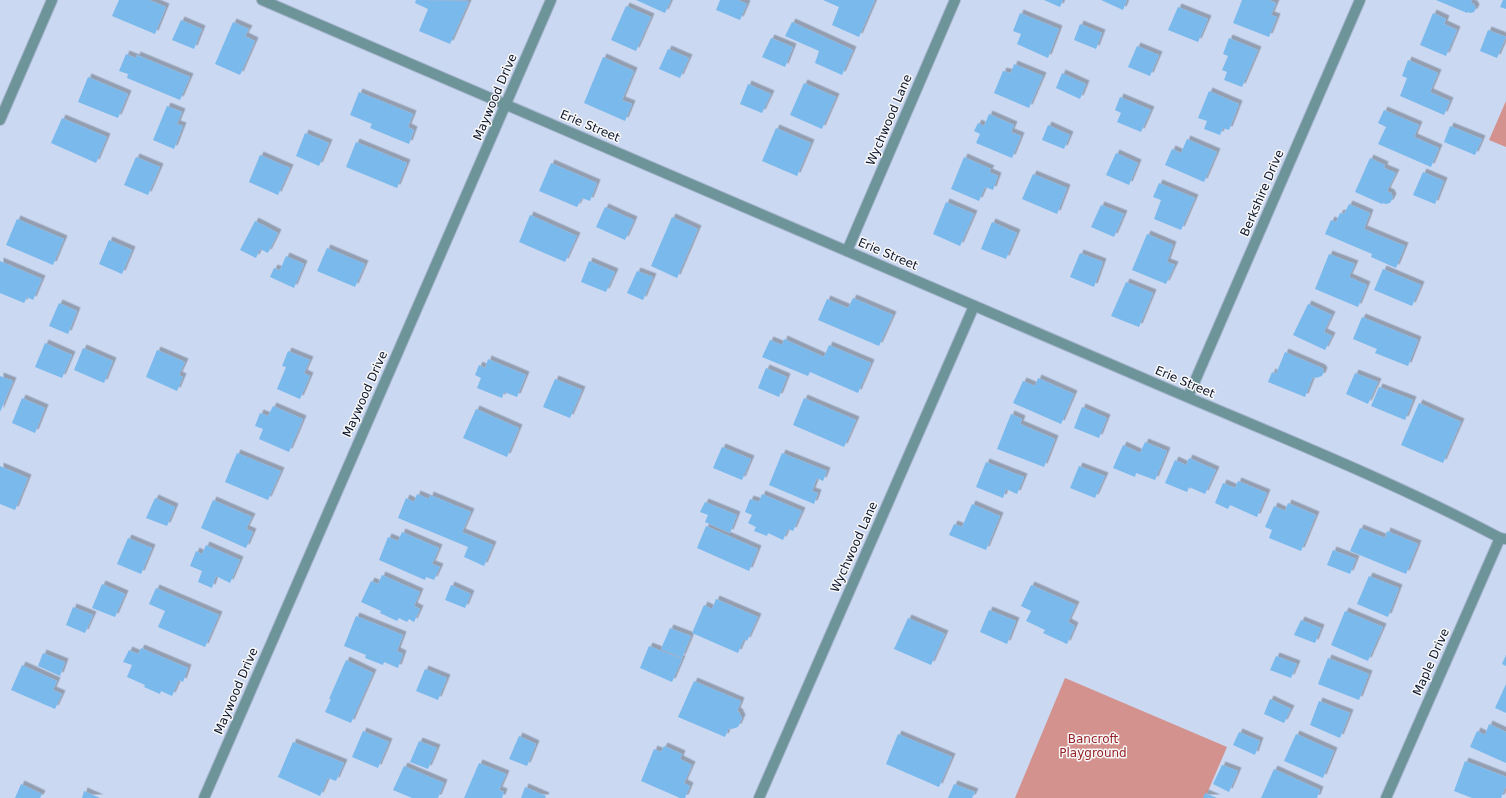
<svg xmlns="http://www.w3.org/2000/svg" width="1506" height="798" font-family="'DejaVu Sans',sans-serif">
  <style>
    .green { fill: #d3928d }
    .building { fill: #7ab9ec; filter: url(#shadow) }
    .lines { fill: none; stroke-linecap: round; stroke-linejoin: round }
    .street-casing { stroke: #a7b4ce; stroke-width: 12 }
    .street { stroke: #6d9599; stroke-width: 10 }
    .labels { text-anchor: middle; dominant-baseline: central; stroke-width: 3; stroke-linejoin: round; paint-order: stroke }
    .street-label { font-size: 12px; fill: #081229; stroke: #f8f8f8 }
    .park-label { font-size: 12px; fill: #972127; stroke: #f8f8f8 }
  </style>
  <defs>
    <filter id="shadow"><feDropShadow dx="3.5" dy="-3.5" stdDeviation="0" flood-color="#0004"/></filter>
  </defs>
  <rect width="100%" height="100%" fill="#cad8f2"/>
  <g class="green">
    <path d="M1506,101V147L1489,140Z"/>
    <path d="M1065,678L1227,747L1205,798H1015Z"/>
  </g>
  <g class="building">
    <path d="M119,0H149L166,7L155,34L112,16Z"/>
    <path d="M416,0L469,1L450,44L419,31L428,9L415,3Z"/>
    <path d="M636,0H671L665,13Z"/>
    <path d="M720,0H738L747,4L740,20L716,10Z"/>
    <path d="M823,0H875L859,37L832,25L839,7Z"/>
    <path d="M1044,0H1063L1060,7Z"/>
    <path d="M1101,0H1127L1123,10Z"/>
    <path d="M1242,0H1269L1276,3L1271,15L1277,17L1269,37L1233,23Z"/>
    <path d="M1436,0H1472L1471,3L1474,4L1476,8L1474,12L1470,13L1468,12L1467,13Z"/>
    <path d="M1503,0H1506V9L1500,7Z"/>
    <path d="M626,6L651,17L636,51L611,40Z"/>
    <path d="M1178,7L1208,19L1198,42L1168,30Z"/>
    <path d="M1020,13L1059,29L1048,58L1017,44L1021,34L1013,31Z"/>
    <path d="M1433,13L1446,19L1444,24L1457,30L1446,56L1420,45Z"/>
    <path d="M181,20L202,29L194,49L172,40Z"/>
    <path d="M233,22L249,29L245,36L255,41L240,75L215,64Z"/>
    <path d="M792,22L853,50L842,75L815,63L819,51L785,36Z"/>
    <path d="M1080,24L1102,33L1096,49L1074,40Z"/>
    <path d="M1488,30L1506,37L1497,58L1480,51Z"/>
    <path d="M771,38L793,47L785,67L762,57Z"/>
    <path d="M1229,38L1258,50L1242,87L1224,80L1227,72L1222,70L1228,56L1223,54Z"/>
    <path d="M1137,46L1159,55L1150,76L1128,67Z"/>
    <path d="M668,49L689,58L680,78L659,69Z"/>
    <path d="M126,54L136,58L137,55L190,77L180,100L127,78L128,74L119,71Z"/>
    <path d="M603,57L634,71L622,100L632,104L625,121L584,103Z"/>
    <path d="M1408,60L1438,73L1430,92L1450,101L1444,115L1400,96L1407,78L1402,76Z"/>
    <path d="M1014,64L1043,76L1029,108L994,93L1003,71L1011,73Z"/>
    <path d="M1062,73L1086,84L1080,99L1056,88Z"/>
    <path d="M88,77L128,94L118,118L78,102Z"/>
    <path d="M804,83L836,97L822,129L790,115Z"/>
    <path d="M748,84L771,94L762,113L740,104Z"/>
    <path d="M1209,91L1239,104L1229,130L1223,128L1220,135L1204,129L1207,121L1198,118Z"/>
    <path d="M359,92L413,114L408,127L414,130L409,144L370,128L372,124L350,115Z"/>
    <path d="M1120,97L1151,110L1141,132L1117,122L1121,113L1115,110Z"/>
    <path d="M167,106L182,112L177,124L183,126L174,149L153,140Z"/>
    <path d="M1384,110L1419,125L1414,137L1439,148L1431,167L1378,144L1386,127L1378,123Z"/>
    <path d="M989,114L1014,125L1011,132L1021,136L1012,158L976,143L980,134L974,131L978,123L984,126Z"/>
    <path d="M62,118L107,137L96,163L51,143Z"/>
    <path d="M1048,125L1070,135L1064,149L1042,140Z"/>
    <path d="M1450,126L1482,139L1475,155L1444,142Z"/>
    <path d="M776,128L811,143L797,176L762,161Z"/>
    <path d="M305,133L329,143L319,166L296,156Z"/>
    <path d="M1187,139L1217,152L1204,182L1165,165L1172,149L1181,153Z"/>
    <path d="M356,142L407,163L397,188L346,167Z"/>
    <path d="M1116,153L1138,163L1129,185L1106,175Z"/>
    <path d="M260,155L290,168L278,195L249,182Z"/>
    <path d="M136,157L160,167L148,195L124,185Z"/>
    <path d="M964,157L991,169L989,172L998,176L993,190L985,187L979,201L951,189Z"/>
    <path d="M1370,158L1385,165L1384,168L1396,173L1387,191L1391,193L1393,197L1390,203L1386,204L1383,203L1382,204L1355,192Z"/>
    <path d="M551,163L597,183L590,201L582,198L577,207L539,191Z"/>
    <path d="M1423,172L1444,181L1435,204L1413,195Z"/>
    <path d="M1033,174L1067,188L1057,214L1022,199Z"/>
    <path d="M1159,183L1195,198L1181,230L1154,219L1161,200L1153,197Z"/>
    <path d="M946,202L974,214L960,246L933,234Z"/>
    <path d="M1349,204L1370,213L1364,229L1405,246L1396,268L1371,257L1372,254L1325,234L1331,220L1336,222L1340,213L1344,214Z"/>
    <path d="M1101,205L1124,214L1114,237L1091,227Z"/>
    <path d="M605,207L634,220L625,240L596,227Z"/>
    <path d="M530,215L577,236L565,262L519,242Z"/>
    <path d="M672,217L698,229L677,278L651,266Z"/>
    <path d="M17,219L64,239L53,265L6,245Z"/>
    <path d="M255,221L278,233L268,253L260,249L256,258L240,250Z"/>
    <path d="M992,222L1017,233L1006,259L981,249Z"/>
    <path d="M1147,234L1173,245L1167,262L1175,265L1166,284L1132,270Z"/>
    <path d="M109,240L132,250L122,274L99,264Z"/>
    <path d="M327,248L365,264L355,287L317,271Z"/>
    <path d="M1080,253L1103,262L1094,287L1070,277Z"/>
    <path d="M1329,254L1355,264L1349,277L1367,285L1358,307L1315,289Z"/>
    <path d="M286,256L304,264L294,288L270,277L274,268L280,270Z"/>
    <path d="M0,261L42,279L33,300L27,297L24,303L0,293Z"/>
    <path d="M589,261L615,272L606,292L581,282Z"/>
    <path d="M1383,269L1421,285L1412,306L1374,290Z"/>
    <path d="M637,271L653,277L643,300L627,293Z"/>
    <path d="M1126,282L1153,293L1139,327L1111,316Z"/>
    <path d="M853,298L893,315L879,346L818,320L827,299L848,308Z"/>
    <path d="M59,303L77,311L68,334L49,326Z"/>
    <path d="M1308,304L1332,315L1324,332L1332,336L1325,350L1293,335Z"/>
    <path d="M1362,317L1418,340L1408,366L1375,353L1377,349L1353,339Z"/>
    <path d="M784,339L824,357L829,345L871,363L858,393L810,372L808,376L762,357L770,340L782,345Z"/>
    <path d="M45,343L72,355L62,378L35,367Z"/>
    <path d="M83,348L113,361L104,383L74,370Z"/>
    <path d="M157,350L185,362L179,375L183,377L177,391L146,377Z"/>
    <path d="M288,351L310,360L304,373L310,376L300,399L277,389L286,367L282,366Z"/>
    <path d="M1285,352L1322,368L1324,371L1322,376L1316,378L1313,377L1305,397L1268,382L1272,372L1276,374Z"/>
    <path d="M488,359L526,375L517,397L504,392L502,398L477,388L481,378L475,375L479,365L485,368Z"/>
    <path d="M766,368L787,377L779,397L758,388Z"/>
    <path d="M1355,373L1378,382L1368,404L1346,394Z"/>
    <path d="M0,376L13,381L0,412Z"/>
    <path d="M1038,378L1074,394L1061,424L1013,403L1023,381L1035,386Z"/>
    <path d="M555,379L582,390L570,418L543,407Z"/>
    <path d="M1379,387L1413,400L1405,420L1371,406Z"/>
    <path d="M22,398L45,408L35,433L12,423Z"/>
    <path d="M804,398L856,420L844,447L793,425Z"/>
    <path d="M1419,403L1461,422L1443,463L1401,445Z"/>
    <path d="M273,406L303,419L289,452L259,439L263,429L255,426L260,413L268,416Z"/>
    <path d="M1082,407L1107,418L1099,438L1074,428Z"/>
    <path d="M476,409L519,428L507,457L463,438Z"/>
    <path d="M1011,414L1022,419L1020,424L1055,439L1044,467L997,449Z"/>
    <path d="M1145,442L1167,451L1155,480L1136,473L1135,477L1113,468L1123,445L1140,453Z"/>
    <path d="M722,447L751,459L742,480L713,468Z"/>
    <path d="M237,453L281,471L268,500L225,482Z"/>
    <path d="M782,453L827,471L823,481L817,478L812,491L818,493L814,504L769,485Z"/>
    <path d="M1189,458L1216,470L1205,494L1189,487L1187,492L1165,483L1175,460L1186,465Z"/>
    <path d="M986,462L1024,477L1017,494L1006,489L1003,498L976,487Z"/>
    <path d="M0,466L28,478L15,510L0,504Z"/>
    <path d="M1079,466L1105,476L1095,498L1070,488Z"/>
    <path d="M1238,481L1267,493L1257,517L1230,505L1228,509L1215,503L1223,483L1235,488Z"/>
    <path d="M417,494L429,499L430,495L471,512L462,532L493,545L484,566L464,557L468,547L398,518L406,498L414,502Z"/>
    <path d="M762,494L802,511L793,531L788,529L783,540L768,533L767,536L754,531L756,527L748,523L752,515L745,512L750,499L759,502Z"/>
    <path d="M155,498L175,507L167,526L146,518Z"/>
    <path d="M213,500L252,517L246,529L253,532L246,548L201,528Z"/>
    <path d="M705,502L737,515L730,533L705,522L708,515L700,512Z"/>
    <path d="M1288,503L1316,515L1301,551L1269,538L1272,530L1265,527L1274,506L1285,511Z"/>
    <path d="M972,504L1000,516L986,550L949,535L954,524L962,527Z"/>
    <path d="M706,526L758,549L749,571L697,548Z"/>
    <path d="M1360,528L1385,538L1387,531L1418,544L1406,574L1350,551Z"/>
    <path d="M402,532L439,548L432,564L440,567L434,580L426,577L425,580L379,560L388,537L398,541Z"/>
    <path d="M128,538L152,548L141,574L117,564Z"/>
    <path d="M206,545L240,560L230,583L216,576L212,588L198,582L202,571L190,566L196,551L202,554Z"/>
    <path d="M1333,550L1356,559L1350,574L1327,565Z"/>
    <path d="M382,575L420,592L414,606L420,609L414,622L409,619L407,622L399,618L397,621L380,613L381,611L361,602L371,581L378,584Z"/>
    <path d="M1369,576L1399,588L1388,617L1357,604Z"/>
    <path d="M102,584L125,594L115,617L92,608Z"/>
    <path d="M451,585L471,594L465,608L445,600Z"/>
    <path d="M1031,585L1076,605L1068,622L1075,626L1067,644L1043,633L1045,630L1026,621L1031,611L1021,606Z"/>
    <path d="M156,588L219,615L205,647L158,627L165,611L149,604Z"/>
    <path d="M716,599L758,617L747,641L744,639L738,653L692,633L704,605L712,609Z"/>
    <path d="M73,607L93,615L85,633L66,625Z"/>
    <path d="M989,610L1016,621L1007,644L980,632Z"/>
    <path d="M1345,611L1383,627L1368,661L1331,645Z"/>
    <path d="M356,616L403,635L397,651L403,654L398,668L384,662L383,665L365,658L366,655L344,646Z"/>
    <path d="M908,618L945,634L931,665L894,649Z"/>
    <path d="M1301,620L1321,628L1315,643L1294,635Z"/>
    <path d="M670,628L691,636L682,658L661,649Z"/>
    <path d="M649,646L682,659L672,682L640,668Z"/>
    <path d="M141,648L188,668L183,682L179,680L172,696L161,691L160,694L144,687L145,685L127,677L132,665L123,662L129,650L138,654Z"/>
    <path d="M43,653L65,662L60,676L38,666Z"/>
    <path d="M1506,655V666L1502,664Z"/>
    <path d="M1276,656L1297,664L1291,678L1270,670Z"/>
    <path d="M1328,658L1369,674L1359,700L1318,684Z"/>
    <path d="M346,660L373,673L351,723L325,712L331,699H329Z"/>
    <path d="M22,665L57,681L53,690L62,694L55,709L11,690Z"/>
    <path d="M425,669L447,678L438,700L416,691Z"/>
    <path d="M694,681L741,701L737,711L739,712L742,718L738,727L732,729L729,728L725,737L678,717Z"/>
    <path d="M1506,684V713L1495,708Z"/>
    <path d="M1270,699L1291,709L1284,723L1264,714Z"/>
    <path d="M1319,701L1350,713L1340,738L1310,725Z"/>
    <path d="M1489,724L1506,732V763L1470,747L1477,731L1485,735Z"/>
    <path d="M363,731L389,742L378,768L352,757Z"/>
    <path d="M1239,732L1260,741L1255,755L1233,745Z"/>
    <path d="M898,734L952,757L939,787L886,764Z"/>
    <path d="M1296,734L1334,751L1323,778L1284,761Z"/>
    <path d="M519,736L536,744L527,766L509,759Z"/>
    <path d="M419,741L437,748L428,769L410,762Z"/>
    <path d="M293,742L344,763L336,781L328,778L320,796L278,777Z"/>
    <path d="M664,746L682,754L680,759L692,765L684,783L690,786L685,798H680L641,781L654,749L661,752Z"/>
    <path d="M1465,761L1506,777V786L1501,798H1472L1454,791Z"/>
    <path d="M479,763L506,774L499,790L504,792L502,798H464Z"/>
    <path d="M1222,765L1238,771L1229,792L1213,784Z"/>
    <path d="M404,766L444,783L438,798H412L393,790Z"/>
    <path d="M1274,769L1320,790L1317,798H1261Z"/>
    <path d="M21,784L42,794L40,798H15Z"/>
    <path d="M954,784L975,792L972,798H948Z"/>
    <path d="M525,787L546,796L545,798H521Z"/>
    <path d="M84,791L100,798H82Z"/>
    <path d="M1205,793L1217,798H1203Z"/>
  </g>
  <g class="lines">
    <g class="street-casing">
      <g id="street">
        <path d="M262,0L1166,388C1278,436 1392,481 1500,538L1506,539"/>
        <path d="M0,120L52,0"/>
        <path d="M847,251L955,0"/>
        <path d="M1188,397L1360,0"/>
        <path d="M204,798L551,0"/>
        <path d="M759,798L974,306"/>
        <path d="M1386,798L1500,538"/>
      </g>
    </g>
    <use href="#street" class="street"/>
  </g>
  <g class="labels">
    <g class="street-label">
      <text transform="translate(495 97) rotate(-67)">Maywood Drive</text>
      <text transform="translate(889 120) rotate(-67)">Wychwood Lane</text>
      <text transform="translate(590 126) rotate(23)">Erie Street</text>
      <text transform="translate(1262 193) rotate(-67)">Berkshire Drive</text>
      <text transform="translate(888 254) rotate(23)">Erie Street</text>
      <text transform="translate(1185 382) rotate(23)">Erie Street</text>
      <text transform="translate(365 394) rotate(-66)">Maywood Drive</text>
      <text transform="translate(854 547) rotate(-66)">Wychwood Lane</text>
      <text transform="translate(1431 662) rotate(-66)">Maple Drive</text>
      <text transform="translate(236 691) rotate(-67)">Maywood Drive</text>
    </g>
    <g class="park-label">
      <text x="1093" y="739">Bancroft<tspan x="1093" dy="14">Playground</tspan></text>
    </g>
  </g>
</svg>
